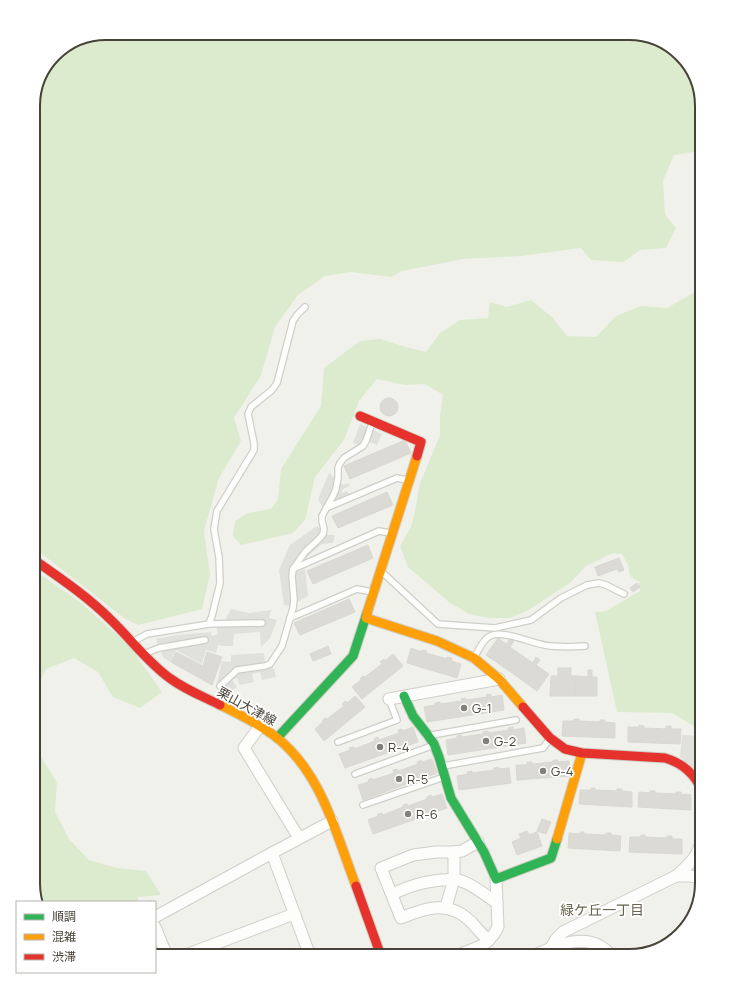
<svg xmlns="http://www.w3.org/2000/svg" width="735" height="989" font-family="Manrope,'Noto Sans JP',sans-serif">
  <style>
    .green { fill: #dcebcd }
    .parking { fill: #e0e0dc }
    .building { fill: #dbdad4; stroke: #d9d8d2 }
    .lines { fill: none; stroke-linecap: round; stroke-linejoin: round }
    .lane-casing { stroke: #cfcec9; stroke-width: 8 }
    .street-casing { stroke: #cfcec9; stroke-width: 13 }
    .fast-casing { stroke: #d0cec3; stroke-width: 11 }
    .slow-casing { stroke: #d0cec3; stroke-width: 11 }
    .jam-casing { stroke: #d0cec3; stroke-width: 11 }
    .lane { stroke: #fdfdfc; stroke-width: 5.5 }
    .street { stroke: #fdfdfc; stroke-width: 11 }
    .fast { stroke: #30b455; stroke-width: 9 }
    .slow { stroke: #ff9f0a; stroke-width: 9 }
    .jam { stroke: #e5322d; stroke-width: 9 }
    .poi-dot { fill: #828077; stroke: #fff; stroke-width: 1.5 }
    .labels { text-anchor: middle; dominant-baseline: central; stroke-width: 3.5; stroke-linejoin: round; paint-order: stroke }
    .street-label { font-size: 13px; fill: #474338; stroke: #fff }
    .poi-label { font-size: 13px; fill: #474338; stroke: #fff; text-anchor: start }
    .neighbourhood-label { font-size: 14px; fill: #69624f; stroke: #fff }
    .rim { fill: none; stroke: #474338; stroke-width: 2 }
  </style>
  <rect width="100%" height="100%" fill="#f1f1ec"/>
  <g class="green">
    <path d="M106,33H634L666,43L692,69L702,106V180H701L700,151L674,155L663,181L665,214L676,228L666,248L640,250L624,262L591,260L581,248L521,256L463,259L402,271L391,277L351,272L325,276L298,295L275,327L261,375L234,418L241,441L219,478L204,531L210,575L202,609L138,625L124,618L33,547V101L40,74L58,51Z"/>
    <path d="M702,288V728H697L672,713L617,712L595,612L606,611L640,591L639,582L631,577L629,573V567L622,554L613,553L586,566L571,582L529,610L510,618H489L469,614L450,603L408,567L400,546L411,527L416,506L419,486L440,435V415L443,395L425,384L405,385L377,379L359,401L344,440L315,477L305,520L293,533L241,545L233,536L235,521L248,513L271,509L278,499L281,469L321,406L324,368L360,341L380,339L406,347L426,352L440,333L460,320L488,318L490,302L507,307L531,300L553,318L567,336L596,337L616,316L641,306L667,308Z"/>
    <path d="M33,569L81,603L115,633L133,651L162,692L140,708L113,697L98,672L74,658L46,669L33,696Z"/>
    <path d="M33,750L42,758L57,783L55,812L69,839L89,860L117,868L146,871L161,895L138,897V902H38L33,883Z"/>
  </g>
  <g class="parking">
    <path d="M360,424L382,434L377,445L370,442L360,446L353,443Z"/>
    <path d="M329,473L343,485L348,483L350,486L343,489L341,493L347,491L349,494L322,506L318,499Z"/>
    <path d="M317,526L328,535H335L333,543L322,544L307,557L298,569V572L305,569L308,596L290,606L284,605L279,570L290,545Z"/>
    <path d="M231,609L249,613L271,610L269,618L277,620L270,638L261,647L260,632L234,634L233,646H224L218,645L216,653L206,650L202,664L176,650L170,662L163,657L156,639L176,635L211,632L212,636L218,634L217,628L225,620Z"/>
    <path d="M264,653L265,661L274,669L276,677L262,680L260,672L252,674L254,682L240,685L237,678L232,680L237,687L228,693L216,687L222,661L231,662V655Z"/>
    <path d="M682,735L700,736L699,773L680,757Z"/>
  </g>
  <g class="building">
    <circle cx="389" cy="407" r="9"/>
    <path d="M405,440L411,453L350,479L344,466Z"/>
    <path d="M387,492L393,505L338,528L332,516Z"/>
    <path d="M368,545L373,558L313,584L307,571Z"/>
    <path d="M619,558L624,570L619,572L617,569L598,576L595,567Z"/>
    <path d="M637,583L640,587L633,592L630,588Z"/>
    <path d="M349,599L355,612L300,635L294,623Z"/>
    <path d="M498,638L506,644L510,639L514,641L510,647L514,650L502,666L486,655Z"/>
    <path d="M328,646L331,654L313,661L310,654Z"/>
    <path d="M411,648L422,652V650L427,651L426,653L447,659V657L452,658L451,661L461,664L457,678L407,663Z"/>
    <path d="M514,650L527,659L515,675L502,666Z"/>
    <path d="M176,652L203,666L207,652L222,657L212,685L171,662Z"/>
    <path d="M393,654L403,666L362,699L352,687L361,680L360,679L363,676L365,677L382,664L380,662L384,659L385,661Z"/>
    <path d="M536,657L540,660L536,665L549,674L537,691L515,675L527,659L533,663Z"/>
    <path d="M558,668H571V676H576V696H550L551,676H558Z"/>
    <path d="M588,670H592V677H597V696H576V676L588,677Z"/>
    <path d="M491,694V697L502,695L504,710L427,722L424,707L435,705V703L440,702V704L462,701L461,699L466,698V700L487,697L486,695Z"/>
    <path d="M355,696L365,707L324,741L315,729L323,722L322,721L325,718L327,719L344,706L342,704L346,701L347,703Z"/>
    <path d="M574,719H579V721L600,722V720H605V722L615,723V738L562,736L563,721H574Z"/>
    <path d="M639,725L644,726V728L666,729V726H671V729H681L680,744L628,742V727H639Z"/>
    <path d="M413,727L418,742L345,768L339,754L350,750L349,748L354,747V749L375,741L374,739L378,737L379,740L399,733L398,730L402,729L403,731Z"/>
    <path d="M513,727V730L524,728L526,743L448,755L446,740L457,738V736L461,735L462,737L483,734V732L488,731V733L509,730L508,728Z"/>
    <path d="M432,759L437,773L363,800L358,785L369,782L368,780L372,778L373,780L394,773L393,770L397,769L398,771L418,764L417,762L421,760L422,762Z"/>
    <path d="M553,760H558V762L569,761L570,776L517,780L516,765H527V762H532V764L553,762Z"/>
    <path d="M498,767L499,769L509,768L511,783L459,790L457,776L468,774L467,772L472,771V773L494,770V768Z"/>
    <path d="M591,788H595V790L617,791V789H622V791L632,792V807L579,804L580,790H591Z"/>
    <path d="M650,791H655V793L676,794V792H681V794L691,795V810L638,807L639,792L650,793Z"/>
    <path d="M442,794L447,808L373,834L368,820L378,816V814L382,813L383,815L403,807V805L407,804L408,806L427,799V797L431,795L432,797Z"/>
    <path d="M542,819L551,822L546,834L537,831Z"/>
    <path d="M527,831L529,835L537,832L542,846L517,855L512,842L521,838L519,834Z"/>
    <path d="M580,832H584V834L606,835V833H611V835L621,836L620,851L568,848L569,833L580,834Z"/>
    <path d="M641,835H645V837L667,838V836H672V839H682V854L629,852L630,837H641Z"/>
  </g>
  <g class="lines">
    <g class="lane-casing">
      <g id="lane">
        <path d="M326,508L397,478L407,480"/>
        <path d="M293,569L379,531L390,533"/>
        <path d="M382,572L438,624L495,628L531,620L561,598L587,585L599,583L606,585L624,594"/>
        <path d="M290,618L357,589L372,592"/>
        <path d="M209,624L212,616L220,583L219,557L214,529L217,511L254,450V443L248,414L251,407L272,390L277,383L293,321L297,315L305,307"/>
        <path d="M134,641L147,634L209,624L262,623"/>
        <path d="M146,653L159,648L205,640"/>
        <path d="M475,656C479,650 482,640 490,636C503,629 535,645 550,646C562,647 573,647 585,646"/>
        <path d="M220,686L237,670L265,666L270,664L282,646L293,608L294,600L292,576L293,569L305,552L319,539L323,534L324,529L322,521V516L333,496L336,489L338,478V468L340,463L344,458L363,446L366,441L372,423"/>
        <path d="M432,735L516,720"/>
        <path d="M338,742L397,720L389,699"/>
        <path d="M443,766L543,748L549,740"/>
        <path d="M355,774L434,745"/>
        <path d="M363,805L444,777"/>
      </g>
    </g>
    <g class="street-casing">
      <g id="street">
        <path d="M389,699L499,679"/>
        <path d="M260,726L244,748L299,838"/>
        <path d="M478,842L462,851L454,852H436L413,855L381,868L401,918C425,908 448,900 469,920C476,926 481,935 489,940"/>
        <path d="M676,876H690L702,878"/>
        <path d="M392,894C410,886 422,882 442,880C446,880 451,879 454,879C469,881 485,895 497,903"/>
        <path d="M446,907L454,879V852"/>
        <path d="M155,917L272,853"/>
        <path d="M155,927L167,956"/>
        <path d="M551,948L556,939L563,932L676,876C690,864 699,856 702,837"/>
        <path d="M183,956L294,914"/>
        <path d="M310,956L272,853L332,821"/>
        <path d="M456,956L483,945L489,940L494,934L498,927L496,879"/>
        <path d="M533,956C559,944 590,930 612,956"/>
      </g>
    </g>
    <g class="fast-casing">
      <g id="fast">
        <path d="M404,696L413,716L427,734L434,744L439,757L451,798L484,852L496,879L551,858L557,839"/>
        <path d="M277,738L353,656L367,613"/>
      </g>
    </g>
    <g class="slow-casing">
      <g id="slow">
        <path d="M367,613L417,456"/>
        <path d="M366,618L437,641L474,658L499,679L523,707"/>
        <path d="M220,705C239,714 259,724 276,737C322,773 336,834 356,886"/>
        <path d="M557,839L582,753"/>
      </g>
    </g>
    <g class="jam-casing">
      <g id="jam">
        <path d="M360,416L421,442L417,456"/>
        <path d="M33,559C60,578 87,596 110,619C131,639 148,663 171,679C186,690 204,697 220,705"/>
        <path d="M523,707L550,738L565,749L582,753L665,758C682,763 695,774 702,791"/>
        <path d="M356,886L381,956"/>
      </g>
    </g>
    <use href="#lane" class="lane"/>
    <use href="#street" class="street"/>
    <use href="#fast" class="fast"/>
    <use href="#slow" class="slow"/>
    <use href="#jam" class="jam"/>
  </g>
  <g class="poi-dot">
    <circle cx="464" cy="708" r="4"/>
    <circle cx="486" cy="741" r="4"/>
    <circle cx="380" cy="747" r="4"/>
    <circle cx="543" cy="771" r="4"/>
    <circle cx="399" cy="779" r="4"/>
    <circle cx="408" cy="814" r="4"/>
  </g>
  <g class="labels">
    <g class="street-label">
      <text transform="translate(247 706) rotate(29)">栗山大津線</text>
    </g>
    <g class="poi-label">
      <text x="472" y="708">G-1</text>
      <text x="494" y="741">G-2</text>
      <text x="388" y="747">R-4</text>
      <text x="551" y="771">G-4</text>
      <text x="407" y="779">R-5</text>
      <text x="416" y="814">R-6</text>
    </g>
    <g class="neighbourhood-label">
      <text x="602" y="909">緑ケ丘一丁目</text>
    </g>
  </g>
  <path d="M0 0H735V989H0ZM106 40H629A66 66 0 0 1 695 106V883A66 66 0 0 1 629 949H106A66 66 0 0 1 40 883V106A66 66 0 0 1 106 40Z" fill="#fff" fill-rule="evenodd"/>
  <path class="rim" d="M106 40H629A66 66 0 0 1 695 106V883A66 66 0 0 1 629 949H106A66 66 0 0 1 40 883V106A66 66 0 0 1 106 40Z"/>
  <rect x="16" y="901" width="140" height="72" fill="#ffffff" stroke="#b5b4af"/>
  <rect x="24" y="914" width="20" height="6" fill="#30b455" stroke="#b5b4af"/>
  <text x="52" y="921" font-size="12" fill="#474338">順調</text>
  <rect x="24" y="934" width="20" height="6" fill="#ff9f0a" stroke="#b5b4af"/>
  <text x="52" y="941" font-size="12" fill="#474338">混雑</text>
  <rect x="24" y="954" width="20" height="6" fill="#e5322d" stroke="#b5b4af"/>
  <text x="52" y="961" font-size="12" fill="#474338">渋滞</text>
</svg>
